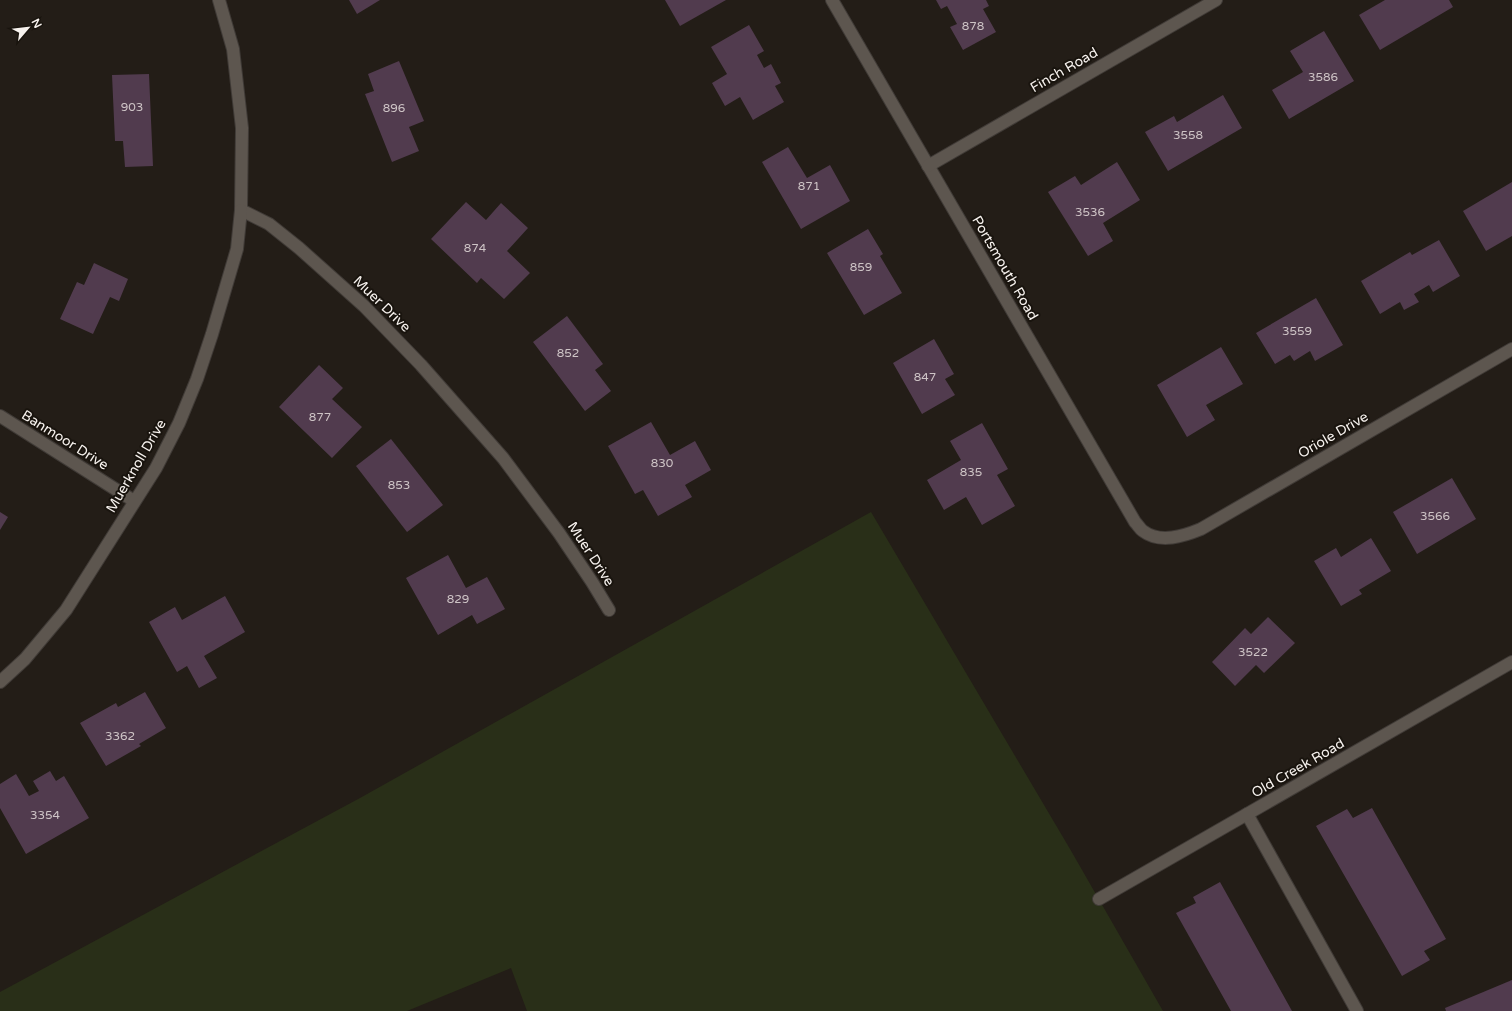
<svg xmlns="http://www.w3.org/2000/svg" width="1512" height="1011" font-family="'Varela Round',sans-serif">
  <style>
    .green { fill: #292f18 }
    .building { fill: #513b4e }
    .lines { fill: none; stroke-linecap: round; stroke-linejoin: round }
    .service-casing { stroke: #403b37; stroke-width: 14 }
    .minor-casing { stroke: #403b37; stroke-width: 14 }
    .service { stroke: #5d564f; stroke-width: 12 }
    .minor { stroke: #5d564f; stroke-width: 12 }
    .labels { text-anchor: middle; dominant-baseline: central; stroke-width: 4; stroke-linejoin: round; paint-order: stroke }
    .number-label { font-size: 12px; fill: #cec4c6 }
    .street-label { font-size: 14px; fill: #f7f2ee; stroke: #19140e }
  </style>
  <rect width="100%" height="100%" fill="#231d17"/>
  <path class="green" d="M871,512L1070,849L1163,1011H527L511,968L407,1011H0V992L360,798Z"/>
  <g class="building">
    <path d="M349,0H380L357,14Z"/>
    <path d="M665,0H726L680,26Z"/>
    <path d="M936,0H986L989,6L983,9L996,32L963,50L950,27L957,24L947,6L941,9Z"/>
    <path d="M1385,0H1449L1453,7L1380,50L1359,15Z"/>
    <path d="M749,25L764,51L757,55L764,68L771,64L781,83L775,86L784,102L753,120L740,97L725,106L712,83L727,74L711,47Z"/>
    <path d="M1324,31L1354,81L1289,119L1272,90L1303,72L1290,51Z"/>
    <path d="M399,61L424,121L409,127L419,151L392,162L365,94L374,91L368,74Z"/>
    <path d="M149,74L153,166L125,167L123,141H115L112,75Z"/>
    <path d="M1223,95L1242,128L1168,171L1145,132L1174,116L1177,122Z"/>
    <path d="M788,147L807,178L830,165L850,201L801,229L762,162Z"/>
    <path d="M1117,162L1140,200L1103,223L1113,241L1088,256L1048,192L1075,176L1081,185Z"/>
    <path d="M1512,182V236L1486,251L1463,211Z"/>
    <path d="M466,202L486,220L501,203L528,228L507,251L530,273L504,299L481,278L477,283L431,239Z"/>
    <path d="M868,229L883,254L880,256L902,293L864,315L827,253Z"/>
    <path d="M1439,240L1460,276L1433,292L1429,285L1414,294L1419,302L1404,310L1400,302L1380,314L1361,281L1410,252L1412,255Z"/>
    <path d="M94,263L128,279L119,301L110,297L93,334L60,319L77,282L84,285Z"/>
    <path d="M1316,298L1343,345L1315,361L1310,351L1294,361L1290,355L1275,364L1256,333Z"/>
    <path d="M567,316L603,364L595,370L611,391L585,411L533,342Z"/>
    <path d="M934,339L954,374L945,379L955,395L922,414L893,363Z"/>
    <path d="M1221,347L1243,384L1206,405L1215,420L1187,437L1157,385Z"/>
    <path d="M319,365L343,388L332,399L362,427L332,458L279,407Z"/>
    <path d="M651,422L670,455L695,441L711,470L685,485L692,497L658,516L643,490L635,494L608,446Z"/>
    <path d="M982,423L1008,469L997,475L1015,506L982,525L966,497L944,510L927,480L961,460L950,441Z"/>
    <path d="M391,439L443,505L407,532L356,466Z"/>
    <path d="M1452,478L1476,519L1417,554L1393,512Z"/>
    <path d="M0,512L8,517L0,530Z"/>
    <path d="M1371,538L1391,571L1359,590L1362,594L1341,606L1314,561L1336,548L1341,557Z"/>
    <path d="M448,555L466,588L487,577L505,609L477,624L472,615L438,635L406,578Z"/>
    <path d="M225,596L245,632L204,656L217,678L199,688L187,666L177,672L149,622L175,607L182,620Z"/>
    <path d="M1268,617L1295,643L1264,673L1256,665L1235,686L1212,662L1245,628L1251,634Z"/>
    <path d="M145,692L166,728L139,744L141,746L106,766L80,723L116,703L118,707Z"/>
    <path d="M50,771L56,781L64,776L89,818L26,854L0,808V784L16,774L29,796L39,791L33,781Z"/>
    <path d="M1372,808L1446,939L1424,951L1430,960L1402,976L1316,826L1347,809L1353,818Z"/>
    <path d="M1220,882L1292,1011H1231L1176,913L1196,903L1193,897Z"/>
    <path d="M1512,980V1011H1446L1445,1008Z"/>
  </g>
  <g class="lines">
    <g class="service-casing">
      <path id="service" d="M1247,814L1357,1011"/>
    </g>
    <g class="minor-casing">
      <g id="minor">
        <path d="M219,0L233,49L242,128L241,210L269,224L299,248L364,306L421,365L503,458L559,533L592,582L609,610"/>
        <path d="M832,0L1135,522C1138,525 1140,529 1143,531C1160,544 1184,536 1201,529L1512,349"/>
        <path d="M928,166L1216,0"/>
        <path d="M0,416L134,501"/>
        <path d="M0,682L25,659L66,610L156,468L179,423L197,379L212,334L237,249L241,210"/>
        <path d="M1099,899L1512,662"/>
      </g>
    </g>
    <use href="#service" class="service"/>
    <use href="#minor" class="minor"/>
  </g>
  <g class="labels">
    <g class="number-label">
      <text x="973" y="26">878</text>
      <text x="1323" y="77">3586</text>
      <text x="132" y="107">903</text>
      <text x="394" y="108">896</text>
      <text x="1188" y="135">3558</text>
      <text x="809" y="186">871</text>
      <text x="1090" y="212">3536</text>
      <text x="475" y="248">874</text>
      <text x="861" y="267">859</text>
      <text x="1297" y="331">3559</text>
      <text x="568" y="353">852</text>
      <text x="925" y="377">847</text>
      <text x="320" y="417">877</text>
      <text x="662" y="463">830</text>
      <text x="971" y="472">835</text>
      <text x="399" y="485">853</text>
      <text x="1435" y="516">3566</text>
      <text x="458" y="599">829</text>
      <text x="1253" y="652">3522</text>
      <text x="120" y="736">3362</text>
      <text x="45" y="815">3354</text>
    </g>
    <g class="street-label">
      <text transform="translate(1064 70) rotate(-30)">Finch Road</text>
      <text transform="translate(1005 268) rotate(60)">Portsmouth Road</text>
      <text transform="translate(382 304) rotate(44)">Muer Drive</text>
      <text transform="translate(1333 435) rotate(-30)">Oriole Drive</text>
      <text transform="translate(65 440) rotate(32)">Banmoor Drive</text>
      <text transform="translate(136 466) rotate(-60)">Muerknoll Drive</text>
      <text transform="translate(591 554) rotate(57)">Muer Drive</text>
      <text transform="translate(1298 768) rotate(-30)">Old Creek Road</text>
    </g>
  </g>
  <g transform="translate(28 28) rotate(62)" stroke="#19140e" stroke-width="3" paint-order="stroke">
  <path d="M0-3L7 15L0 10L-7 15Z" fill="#f7f2ee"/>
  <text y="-6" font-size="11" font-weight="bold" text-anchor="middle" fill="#f7f2ee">N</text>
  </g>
</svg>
